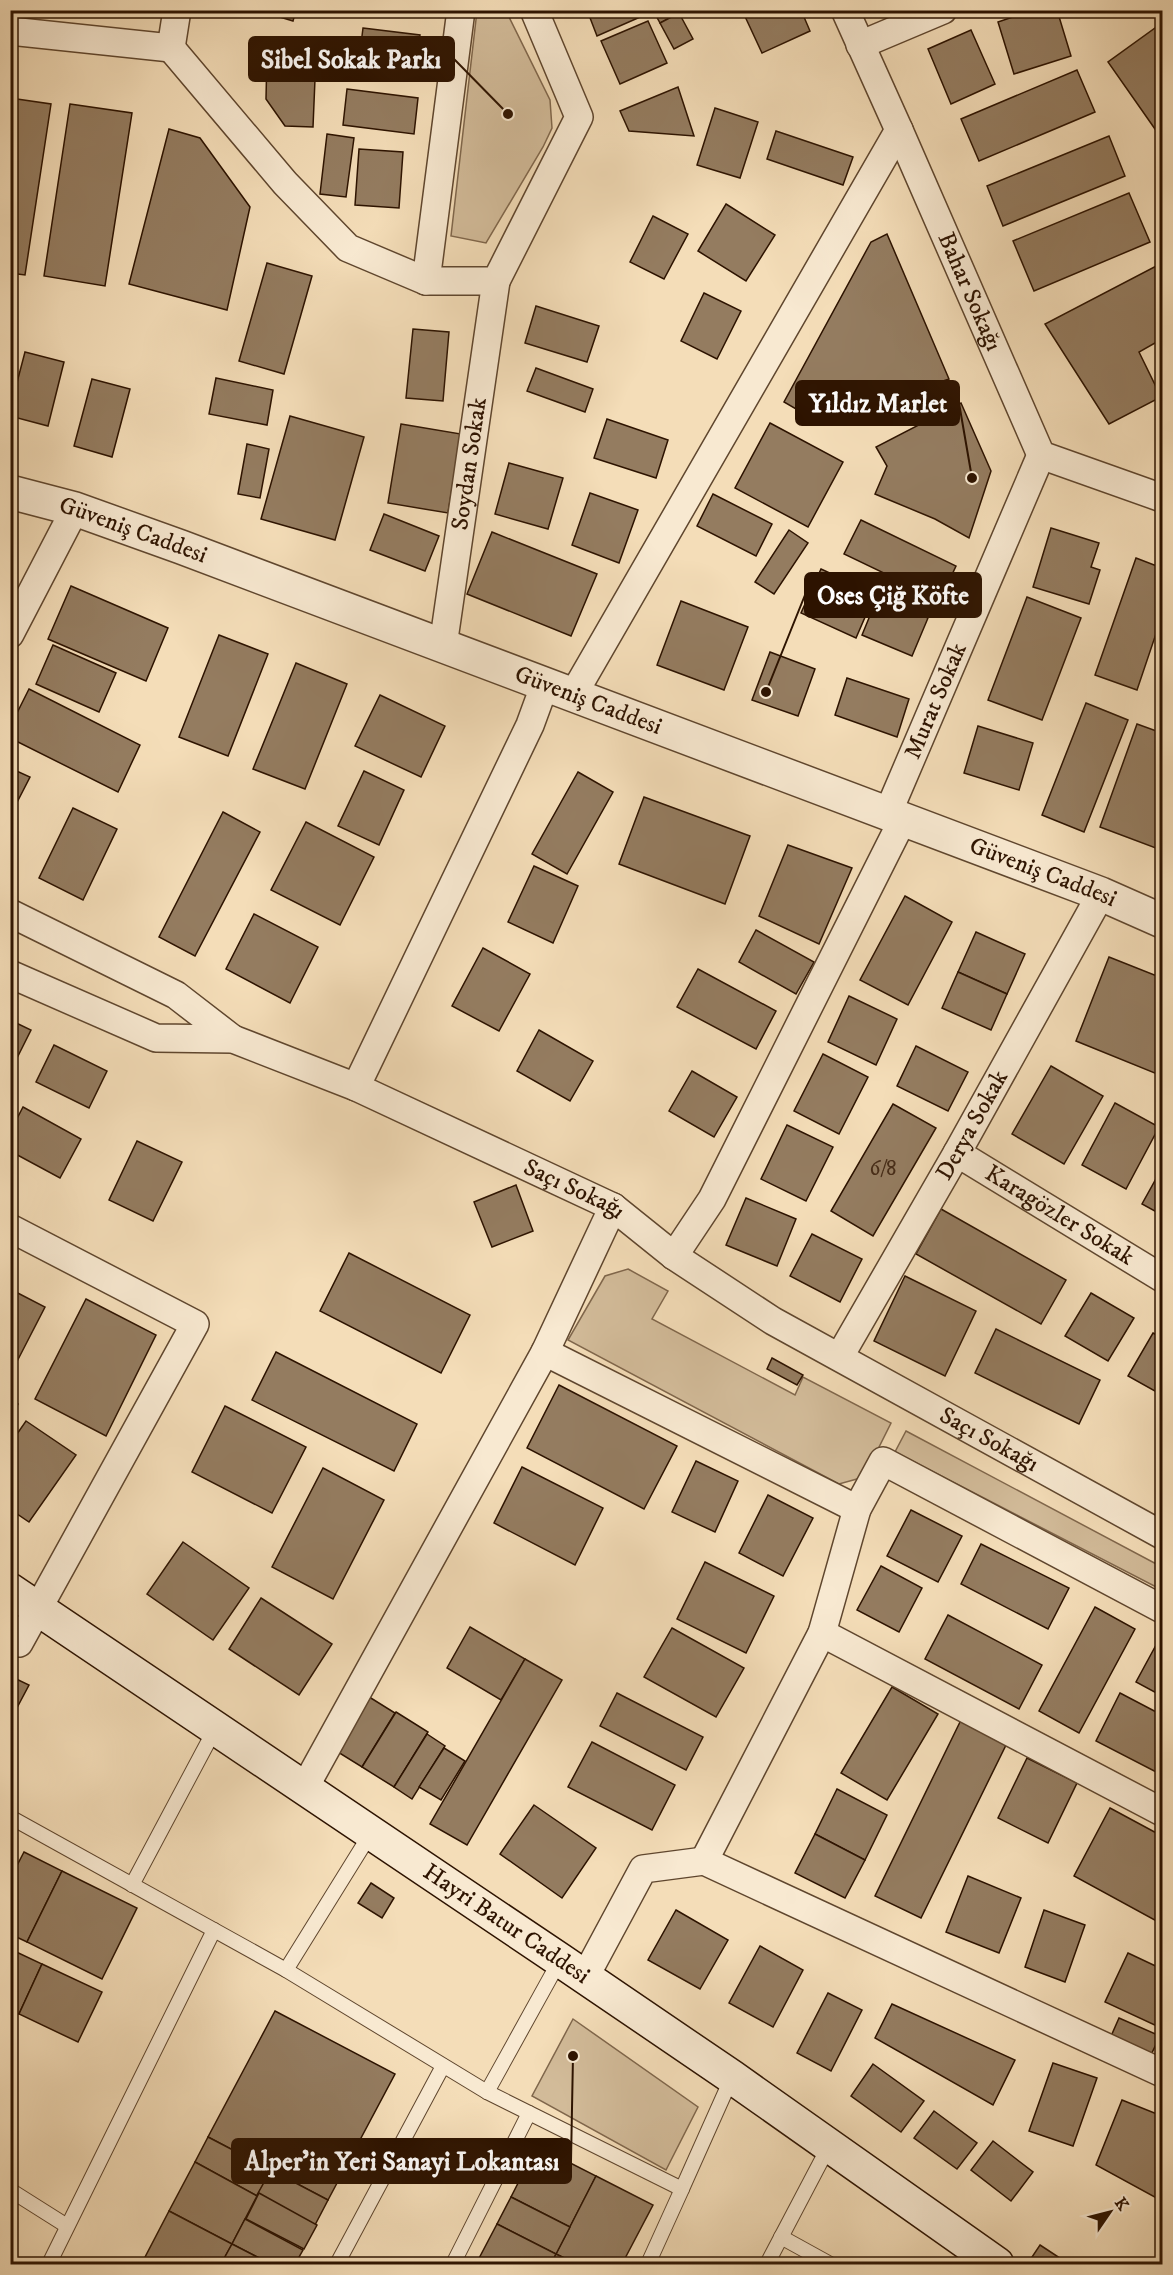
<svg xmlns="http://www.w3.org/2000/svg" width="1173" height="2275" font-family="'IM FELL DW Pica',serif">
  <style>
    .green { fill: #d2bb99; stroke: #80674c; stroke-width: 1.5 }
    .building { fill: #947c60; stroke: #2d1300; stroke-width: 1.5 }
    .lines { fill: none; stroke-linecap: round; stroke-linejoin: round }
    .service-casing { stroke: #5f462e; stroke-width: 16 }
    .minor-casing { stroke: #5f462e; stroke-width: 30 }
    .tertiary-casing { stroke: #5f462e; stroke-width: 36 }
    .secondary-casing { stroke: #2d1300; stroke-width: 36 }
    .service { stroke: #f8e9d1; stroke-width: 14 }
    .minor { stroke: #f8e9d1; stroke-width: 27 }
    .tertiary { stroke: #f8e9d1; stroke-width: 33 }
    .secondary { stroke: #f8e9d1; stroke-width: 33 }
    .labels { text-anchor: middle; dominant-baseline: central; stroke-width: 4.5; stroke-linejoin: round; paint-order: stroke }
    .number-label { font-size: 21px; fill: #472d18 }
    .street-label { font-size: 24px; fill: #2d1300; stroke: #f8e9d1 }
    .leader { fill: none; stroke: #2d1300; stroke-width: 2 }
    .callout-dot { fill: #2d1300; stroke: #f8e9d1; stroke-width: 2 }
    .callout { fill: #2d1300; stroke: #2d1300; stroke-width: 2 }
    .callout-label { font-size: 26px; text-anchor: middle; font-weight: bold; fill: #fff }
  </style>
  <rect width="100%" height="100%" fill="#f4ddb8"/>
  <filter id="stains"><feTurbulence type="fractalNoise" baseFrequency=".00333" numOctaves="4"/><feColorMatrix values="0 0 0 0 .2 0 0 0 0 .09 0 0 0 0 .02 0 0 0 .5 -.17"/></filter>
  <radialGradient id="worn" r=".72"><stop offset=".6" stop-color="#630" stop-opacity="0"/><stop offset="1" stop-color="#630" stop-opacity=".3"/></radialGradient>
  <g class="green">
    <path d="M477,11H506L550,100L552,128L543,147L486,243L451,236Z"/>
    <path d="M628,1269L668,1291L652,1319L795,1395L803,1377L891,1423L864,1477L839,1484L568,1340L605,1276Z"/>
    <path d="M906,1431L1162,1567V1590L895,1452Z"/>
    <path d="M573,2019L698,2107L666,2170L532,2096Z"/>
  </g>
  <g class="building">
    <path d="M257,10H296L293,21Z"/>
    <path d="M587,10H646L647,14L597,36Z"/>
    <path d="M653,10H678L679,13L660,23Z"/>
    <path d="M742,10H801L810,31L762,53Z"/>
    <path d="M1034,10H1057L1071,56L1014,74L998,22Z"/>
    <path d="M679,13L693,39L674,49L660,23Z"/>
    <path d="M648,21L667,63L620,84L601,41Z"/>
    <path d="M1162,23V139L1108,62Z"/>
    <path d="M363,28L420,35L415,75L358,68Z"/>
    <path d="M971,30L995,84L951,104L928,49Z"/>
    <path d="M267,53L316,55L313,127L285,126L266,99Z"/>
    <path d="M1077,70L1095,112L979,161L961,119Z"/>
    <path d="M678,87L694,136L629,131L620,111Z"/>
    <path d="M347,89L418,98L414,134L343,125Z"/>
    <path d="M10,98L51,104L25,275L10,273Z"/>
    <path d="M70,104L132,113L105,286L44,276Z"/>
    <path d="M715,108L758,122L740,178L697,165Z"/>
    <path d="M169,129L200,138L250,207L227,310L129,284Z"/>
    <path d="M776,131L853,157L843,185L767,159Z"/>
    <path d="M327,134L354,138L346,197L320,194Z"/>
    <path d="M1109,136L1125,176L1003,226L987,186Z"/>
    <path d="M359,149L403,152L399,208L355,205Z"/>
    <path d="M1129,193L1150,242L1034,291L1013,241Z"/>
    <path d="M726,204L775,235L746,281L698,251Z"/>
    <path d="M653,216L688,234L664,279L630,262Z"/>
    <path d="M887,234L949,379L820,423L784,402L871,242Z"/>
    <path d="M267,263L312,276L284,374L239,361Z"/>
    <path d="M1162,263V339L1139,352L1161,397L1109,424L1045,324Z"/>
    <path d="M704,293L741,311L717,359L681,341Z"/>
    <path d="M536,306L599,326L587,362L525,343Z"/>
    <path d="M413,329L449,332L443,401L406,398Z"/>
    <path d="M25,352L64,362L48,426L10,416V409Z"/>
    <path d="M536,368L593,389L585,412L527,391Z"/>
    <path d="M216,378L273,390L267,425L209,414Z"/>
    <path d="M92,379L130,389L112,457L74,446Z"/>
    <path d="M961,403L991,471L969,538L935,519L875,494L887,466L876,447Z"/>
    <path d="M290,416L364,437L335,540L261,519Z"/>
    <path d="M607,419L668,440L656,478L594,458Z"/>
    <path d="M770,423L843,462L808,527L735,488Z"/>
    <path d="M401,424L461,434L448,513L388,503Z"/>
    <path d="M247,444L269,449L260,498L238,494Z"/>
    <path d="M509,463L563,478L548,529L495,514Z"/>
    <path d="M590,493L638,510L619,563L572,545Z"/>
    <path d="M713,494L772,524L756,556L697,526Z"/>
    <path d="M384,514L439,536L425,571L370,550Z"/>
    <path d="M861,520L956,566L940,600L844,554Z"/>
    <path d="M1051,528L1099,543L1091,567L1100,570L1089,604L1033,587Z"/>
    <path d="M789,530L808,543L774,594L755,582Z"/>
    <path d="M492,532L597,574L571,636L467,594Z"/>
    <path d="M1136,558L1162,568V616L1137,690L1095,675Z"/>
    <path d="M821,569L875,594L856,638L801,613Z"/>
    <path d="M71,586L168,628L146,681L48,639Z"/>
    <path d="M878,596L928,618L912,656L862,635Z"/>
    <path d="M1027,597L1081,618L1042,720L988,700Z"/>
    <path d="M681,601L748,627L724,690L657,665Z"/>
    <path d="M219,635L268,654L228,756L179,737Z"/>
    <path d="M53,645L116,673L99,712L36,684Z"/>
    <path d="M770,652L815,669L798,716L752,700Z"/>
    <path d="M296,663L347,684L305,789L253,769Z"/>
    <path d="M847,678L909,699L897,737L835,715Z"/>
    <path d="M29,689L140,745L118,792L10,738V727Z"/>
    <path d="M380,695L445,726L421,777L355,746Z"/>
    <path d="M1086,703L1128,720L1084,832L1042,815Z"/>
    <path d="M1137,724L1162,733L1161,850L1100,827Z"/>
    <path d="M978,726L1033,743L1019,790L964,773Z"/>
    <path d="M10,768L30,777L10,816Z"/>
    <path d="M364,771L404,790L379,845L338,826Z"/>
    <path d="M578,772L613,792L567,874L532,854Z"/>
    <path d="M644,797L750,836L725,904L619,864Z"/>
    <path d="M73,808L117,829L83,900L39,878Z"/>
    <path d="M223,812L260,832L195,956L159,937Z"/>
    <path d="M306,822L374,857L340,925L271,890Z"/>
    <path d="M788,845L852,868L819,944L759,916Z"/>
    <path d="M534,866L578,886L553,943L508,922Z"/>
    <path d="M905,896L952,922L908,1005L860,980Z"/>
    <path d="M254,914L318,947L290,1003L226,969Z"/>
    <path d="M756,930L814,962L796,994L739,962Z"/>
    <path d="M976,932L1025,954L1007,994L958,972Z"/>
    <path d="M483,948L530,974L499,1031L452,1006Z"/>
    <path d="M1109,957L1162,978V1076L1076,1041Z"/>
    <path d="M698,969L776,1011L756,1049L677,1007Z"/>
    <path d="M958,972L1007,994L991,1030L942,1008Z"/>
    <path d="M849,996L897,1019L876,1065L828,1042Z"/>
    <path d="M10,1020L31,1030L10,1072Z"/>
    <path d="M539,1030L593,1061L570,1101L517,1071Z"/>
    <path d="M54,1045L107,1071L89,1108L36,1082Z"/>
    <path d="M916,1046L968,1072L948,1111L897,1086Z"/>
    <path d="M823,1054L868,1077L839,1134L794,1111Z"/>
    <path d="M1051,1066L1103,1096L1064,1164L1012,1134Z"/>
    <path d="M692,1071L737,1097L714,1137L669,1111Z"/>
    <path d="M1115,1103L1159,1127L1126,1189L1082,1165Z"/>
    <path d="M893,1104L936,1128L873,1236L831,1211Z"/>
    <path d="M23,1107L81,1139L60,1178L10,1151V1132Z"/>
    <path d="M787,1125L833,1147L806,1201L761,1179Z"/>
    <path d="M137,1141L182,1162L153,1221L109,1200Z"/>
    <path d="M1162,1168V1215L1142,1204Z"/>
    <path d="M516,1185L533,1231L492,1247L474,1202Z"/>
    <path d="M746,1198L796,1219L777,1266L726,1245Z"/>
    <path d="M941,1209L1066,1280L1041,1324L916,1254Z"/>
    <path d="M812,1234L862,1259L840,1302L790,1276Z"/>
    <path d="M349,1253L470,1315L441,1373L320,1311Z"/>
    <path d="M905,1276L976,1311L945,1376L874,1341Z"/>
    <path d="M10,1289L45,1307L10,1375Z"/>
    <path d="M1091,1293L1134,1318L1108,1361L1065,1336Z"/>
    <path d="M86,1299L156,1335L106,1436L35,1399Z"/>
    <path d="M996,1329L1100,1380L1079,1424L975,1373Z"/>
    <path d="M1153,1333L1162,1338V1395L1128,1376Z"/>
    <path d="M276,1352L417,1424L394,1471L252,1400Z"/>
    <path d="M772,1358L803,1375L797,1385L767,1369Z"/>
    <path d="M559,1385L677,1446L644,1509L527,1448Z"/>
    <path d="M10,1400L18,1404L10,1418Z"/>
    <path d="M225,1406L306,1447L272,1513L192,1472Z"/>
    <path d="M26,1421L76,1455L29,1522L10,1509V1444Z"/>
    <path d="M696,1461L738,1481L715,1532L672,1512Z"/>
    <path d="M522,1467L603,1508L575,1565L494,1523Z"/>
    <path d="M323,1468L384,1500L333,1599L272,1567Z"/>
    <path d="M768,1495L813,1518L783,1576L739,1553Z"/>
    <path d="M911,1510L962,1536L938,1582L887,1556Z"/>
    <path d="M183,1542L249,1588L213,1640L147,1594Z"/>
    <path d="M981,1544L1069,1588L1048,1629L961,1584Z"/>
    <path d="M705,1562L774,1596L746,1653L677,1619Z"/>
    <path d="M881,1566L922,1588L899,1632L857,1610Z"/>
    <path d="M261,1598L332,1644L299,1695L229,1649Z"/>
    <path d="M1095,1607L1135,1629L1079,1733L1039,1711Z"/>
    <path d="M948,1615L1042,1665L1019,1709L925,1659Z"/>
    <path d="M470,1627L525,1659L501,1700L447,1668Z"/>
    <path d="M672,1628L744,1668L716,1717L644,1677Z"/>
    <path d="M1162,1634V1696L1136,1682Z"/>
    <path d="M525,1659L562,1680L467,1845L430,1824Z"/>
    <path d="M10,1676L29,1685L10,1721Z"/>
    <path d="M892,1687L938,1714L887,1800L841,1773Z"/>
    <path d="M617,1693L703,1737L686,1770L600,1726Z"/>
    <path d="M1120,1693L1162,1715V1775L1096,1741Z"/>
    <path d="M366,1695L395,1713L362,1767L333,1749Z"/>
    <path d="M396,1712L428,1732L394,1787L362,1767Z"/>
    <path d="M961,1720L1007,1743L921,1918L875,1896Z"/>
    <path d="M427,1734L445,1746L412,1799L394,1787Z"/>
    <path d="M592,1742L675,1785L652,1830L568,1787Z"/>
    <path d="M444,1748L465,1761L441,1800L419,1787Z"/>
    <path d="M1027,1758L1077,1783L1048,1843L998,1818Z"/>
    <path d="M837,1789L887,1815L865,1860L815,1834Z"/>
    <path d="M534,1805L596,1848L562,1898L500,1854Z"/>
    <path d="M1110,1808L1162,1836V1924L1074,1876Z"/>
    <path d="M815,1834L865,1860L845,1898L795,1873Z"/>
    <path d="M24,1852L62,1871L27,1942L10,1934V1879Z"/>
    <path d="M62,1871L137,1908L102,1979L27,1942Z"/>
    <path d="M968,1876L1021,1898L999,1953L946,1932Z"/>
    <path d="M371,1883L394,1898L382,1918L358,1903Z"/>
    <path d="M676,1910L728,1940L700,1989L648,1960Z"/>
    <path d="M1044,1910L1085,1925L1065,1982L1025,1967Z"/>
    <path d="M760,1946L803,1970L773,2027L729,2003Z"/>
    <path d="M10,1949L42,1964L19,2014L10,2010Z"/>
    <path d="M1128,1953L1162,1969V2019L1159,2027L1105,2002Z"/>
    <path d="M42,1964L102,1992L78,2042L19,2014Z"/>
    <path d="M828,1993L862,2010L831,2071L797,2053Z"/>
    <path d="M892,2004L1015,2060L993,2105L875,2038Z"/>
    <path d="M275,2011L395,2074L328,2200L208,2137Z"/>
    <path d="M1119,2018L1160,2036L1148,2061L1108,2043Z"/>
    <path d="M1053,2063L1097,2078L1073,2146L1029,2131Z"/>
    <path d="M873,2064L924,2101L901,2132L851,2096Z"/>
    <path d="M1122,2100L1162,2116V2201L1096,2165Z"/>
    <path d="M934,2111L977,2143L957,2169L914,2138Z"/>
    <path d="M208,2137L271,2170L257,2196L195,2162Z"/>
    <path d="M993,2141L1033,2172L1011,2201L971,2170Z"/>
    <path d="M537,2146L596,2176L570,2227L511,2197Z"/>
    <path d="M195,2162L257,2196L232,2244L169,2211Z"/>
    <path d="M271,2170L328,2200L315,2225L257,2195Z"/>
    <path d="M596,2176L653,2205L622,2264H577L556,2254Z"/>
    <path d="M259,2193L317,2225L304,2249L246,2219Z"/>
    <path d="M511,2197L570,2227L556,2254L497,2224Z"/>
    <path d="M169,2211L232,2244L221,2264H150L143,2261Z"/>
    <path d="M245,2219L303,2250L295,2264H271L232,2244Z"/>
    <path d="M497,2224L556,2254L551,2264H476Z"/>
    <path d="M232,2244L271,2264H221Z"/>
    <path d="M1040,2245L1069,2264H1043L1032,2257Z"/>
    <path d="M556,2254L576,2264H551Z"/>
  </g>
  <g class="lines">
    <g class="service-casing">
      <g id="service">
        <path d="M10,1817L286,1970"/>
        <path d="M371,1833L286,1970L487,2092L682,2189L732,2077"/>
        <path d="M132,1885L215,1729"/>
        <path d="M487,2092L560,1960"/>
        <path d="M10,2190L67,2226"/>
        <path d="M781,2237L830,2264"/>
        <path d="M49,2264L214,1930"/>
        <path d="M337,2264L443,2066"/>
        <path d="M453,2264L529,2113"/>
        <path d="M648,2264L682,2189"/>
        <path d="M767,2264L829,2146"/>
      </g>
    </g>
    <g class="minor-casing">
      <g id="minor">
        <path id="s1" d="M845,10L899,130L1041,455L1162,498"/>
        <path d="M10,31L171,48"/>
        <path d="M860,45L943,10"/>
        <path d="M171,48L285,183L348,248L426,281H496L579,117L534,10"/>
        <path d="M171,48L177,10"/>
        <path d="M426,281L461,10"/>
        <path d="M10,634L75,509"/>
        <path id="s2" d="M443,646L496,281"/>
        <path id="s3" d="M545,684L530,725L356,1087L613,1207L674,1256L773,1321L1162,1535"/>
        <path d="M573,695L899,130"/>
        <path id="s4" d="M887,815L1041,455"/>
        <path d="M10,913L176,995L233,1039"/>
        <path d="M10,974L156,1038L233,1039L356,1087"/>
        <path id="s5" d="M957,1153L1162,1278"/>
        <path d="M10,1228L195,1324L19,1643"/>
        <path d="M674,1256L712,1199L902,821"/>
        <path d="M545,1352L857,1509"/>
        <path id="s6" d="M840,1356L957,1153L1101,894"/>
        <path d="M822,1633L1162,1812"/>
        <path d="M305,1787L545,1352L613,1207"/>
        <path d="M704,1861L822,1633L857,1509L883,1461L1162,1609"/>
        <path d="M585,1977L643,1869L704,1861L1162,2073"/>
      </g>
    </g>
    <g class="tertiary-casing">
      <g id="tertiary">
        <path id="s7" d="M10,492L75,509L181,547L1101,894L1162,921"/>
      </g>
    </g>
    <g class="secondary-casing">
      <g id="secondary">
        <path id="s8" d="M10,1590L560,1960L732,2077L997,2264"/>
      </g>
    </g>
    <use href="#service" class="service"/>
    <use href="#minor" class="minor"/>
    <use href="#tertiary" class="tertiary"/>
    <use href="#secondary" class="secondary"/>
  </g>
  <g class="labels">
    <g class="number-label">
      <text x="883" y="1169">6/8</text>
    </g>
    <g class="street-label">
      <text stroke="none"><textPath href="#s1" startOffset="308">Bahar Sokağı</textPath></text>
      <text stroke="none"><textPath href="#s2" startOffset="184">Soydan Sokak</textPath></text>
      <text stroke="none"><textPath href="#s7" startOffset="129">Güveniş Caddesi</textPath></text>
      <text stroke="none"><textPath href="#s7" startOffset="615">Güveniş Caddesi</textPath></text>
      <text stroke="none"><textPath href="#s4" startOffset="124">Murat Sokak</textPath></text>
      <text stroke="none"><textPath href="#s7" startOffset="1101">Güveniş Caddesi</textPath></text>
      <text stroke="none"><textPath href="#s6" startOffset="266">Derya Sokak</textPath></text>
      <text stroke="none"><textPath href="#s3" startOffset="686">Saçı Sokağı</textPath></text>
      <text stroke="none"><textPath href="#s5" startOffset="120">Karagözler Sokak</textPath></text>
      <text stroke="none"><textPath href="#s3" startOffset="1172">Saçı Sokağı</textPath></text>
      <text stroke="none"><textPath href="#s8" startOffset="598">Hayri Batur Caddesi</textPath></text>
    </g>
  </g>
  <path class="leader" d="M508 114L454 59M972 478L959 403M766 692L805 595M573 2056L571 2161"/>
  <g class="callout-dot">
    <circle cx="508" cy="114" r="6"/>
    <circle cx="972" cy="478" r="6"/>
    <circle cx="766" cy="692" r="6"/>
    <circle cx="573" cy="2056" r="6"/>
  </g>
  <g class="callout">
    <rect x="249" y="37" width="205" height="44" rx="6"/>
    <rect x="796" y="381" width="163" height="44" rx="6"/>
    <rect x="805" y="573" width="176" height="44" rx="6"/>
    <rect x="232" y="2139" width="339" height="44" rx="6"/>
  </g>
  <g class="callout-label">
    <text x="351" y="68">Sibel Sokak Parkı</text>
    <text x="878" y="412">Yıldız Marlet</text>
    <text x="893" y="604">Oses Çiğ Köfte</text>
    <text x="402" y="2170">Alper'in Yeri Sanayi Lokantası</text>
  </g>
  <rect width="1173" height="2275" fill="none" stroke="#f4ddb8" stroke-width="36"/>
  <rect x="12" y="12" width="1149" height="2251" fill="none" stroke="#2d1300" stroke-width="3"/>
  <rect x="18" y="18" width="1137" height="2239" fill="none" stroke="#2d1300" stroke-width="1.5"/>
  <g transform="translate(1110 2212) rotate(55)" stroke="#f8e9d1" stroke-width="4.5" paint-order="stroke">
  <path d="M0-4.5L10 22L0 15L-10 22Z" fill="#2d1300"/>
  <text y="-9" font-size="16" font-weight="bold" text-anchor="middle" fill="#2d1300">K</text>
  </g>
  <rect width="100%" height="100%" filter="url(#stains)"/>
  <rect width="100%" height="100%" fill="url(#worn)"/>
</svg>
